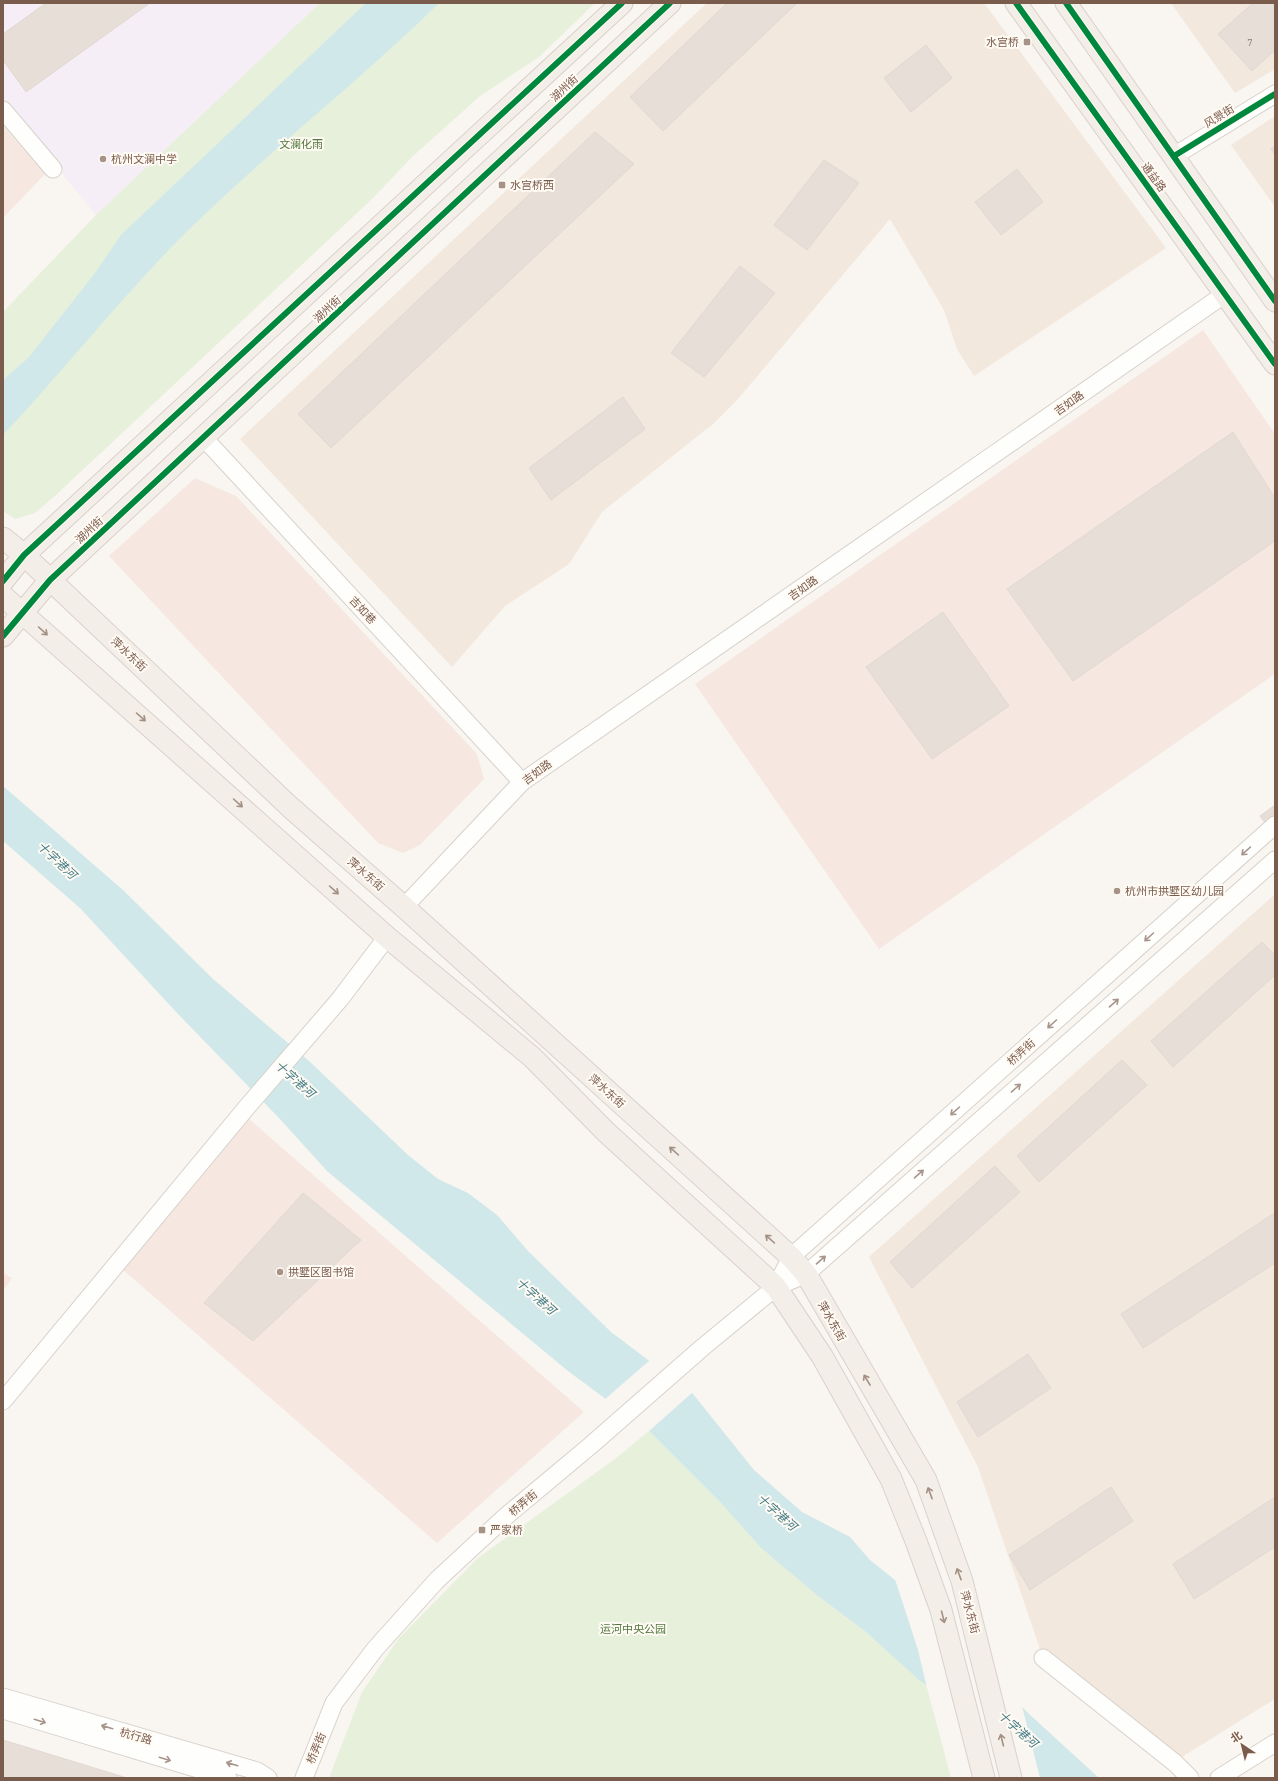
<svg xmlns="http://www.w3.org/2000/svg" width="1278" height="1781" font-family="'IBM Plex Sans','Noto Sans SC',sans-serif">
  <style>
    .residential { fill: #f2e8de }
    .commercial { fill: #f6e8e1 }
    .education { fill: #f6eef6 }
    .green { fill: #e7f0db }
    .water { fill: #d0e8ea }
    .pier { fill: #f9f5f0 }
    .building { fill: #e6ded7; stroke: #e2d8d2 }
    .lines { fill: none; stroke-linecap: round; stroke-linejoin: round }
    .minor-casing { stroke: #d7d1cb; stroke-width: 19 }
    .major-casing { stroke: #dad1cc; stroke-width: 23 }
    .minor { stroke: #fefefd; stroke-width: 17 }
    .major { stroke: #f3eee8; stroke-width: 21 }
    .cycleway-casing { stroke: #fffaf3; stroke-width: 8 }
    .cycleway { stroke: #00873e; stroke-width: 6 }
    .oneway { stroke: #a48f83 }
    .oneway2 { stroke: #a8958b }
    .poi-dot { fill: #a69286; stroke: #fffaf3; stroke-width: 1.5 }
    .labels { text-anchor: middle; dominant-baseline: central; stroke-width: 4; stroke-linejoin: round; paint-order: stroke }
    .number-label { font-size: 9px; fill: #977e72 }
    .poi-label { font-size: 11px; fill: #7a5c4d; stroke: #fffaf3; text-anchor: start }
    .street-label { font-size: 11px; fill: #7a5c4d; stroke: #fffaf3 }
    .park-label { font-size: 11px; fill: #537a41; stroke: #fffaf3 }
    .water-label { font-size: 12px; font-style: italic; fill: #437c86; stroke: #fffaf3 }
  </style>
  <rect width="100%" height="100%" fill="#f9f5f0"/>
  <g class="residential">
    <path d="M707,3H984L1166,248L974,376L957,349L944,310L890,219L738,399L713,424L602,512L569,564L505,606L452,667L240,439Z"/>
    <path d="M1171,3H1275V69L1235,93Z"/>
    <path d="M1275,116V207L1231,145Z"/>
    <path d="M1275,894V1699L1182,1757L1040,1649L978,1467L869,1257Z"/>
  </g>
  <g class="commercial">
    <path d="M3,126L45,174L3,218Z"/>
    <path d="M1203,330L1275,434V674L879,949L695,684Z"/>
    <path d="M195,478L236,496L477,754L484,779L420,845L403,853L378,843L109,556Z"/>
    <path d="M248,1118L584,1412L437,1543L122,1269Z"/>
    <path d="M3,1273L12,1278L3,1291Z"/>
  </g>
  <path class="education" d="M3,3H320L96,215L3,102Z"/>
  <g class="green">
    <path d="M320,3H595L539,57L480,96L412,157L372,199L57,494L35,513L15,519L3,511V312L96,215Z"/>
    <path d="M649,1431L721,1503L761,1548L818,1596L866,1632L926,1684L951,1778H329L362,1692L399,1638L478,1558L615,1459Z"/>
  </g>
  <g class="water">
    <path d="M366,3H439C364,77 279,143 203,216C131,284 71,363 3,435V380L29,357L95,273L121,235Z"/>
    <path d="M3,786L123,890L213,979L309,1061L408,1155L438,1179L468,1193L497,1215L528,1251L611,1332L693,1394L754,1470L802,1512L850,1537L870,1560L905,1588L1028,1713L1099,1778H1038L968,1713L919,1680L866,1632L818,1596L761,1548L721,1503L649,1431L568,1371L327,1171L279,1118L178,1014L80,908L3,841Z"/>
  </g>
  <g class="pier">
    <path d="M650,1360L693,1392L648,1432L604,1400Z"/>
    <path d="M894,1576L907,1587L1021,1702L1040,1778H1035L966,1714L927,1688L918,1650Z"/>
  </g>
  <g class="building">
    <path d="M46,3H150L26,92L3,60V34Z"/>
    <path d="M727,3H797L663,131L630,97Z"/>
    <path d="M1253,3H1275V50L1252,71L1218,34Z"/>
    <path d="M926,45L952,78L911,112L884,78Z"/>
    <path d="M595,132L634,164L331,448L298,414Z"/>
    <path d="M1275,146V155L1271,149Z"/>
    <path d="M824,160L859,183L807,250L774,225Z"/>
    <path d="M1017,169L1043,202L1001,235L975,202Z"/>
    <path d="M740,266L775,293L704,377L671,353Z"/>
    <path d="M623,397L645,429L551,500L529,468Z"/>
    <path d="M1233,432L1275,498V541L1073,681L1007,589Z"/>
    <path d="M943,612L1009,706L932,759L866,667Z"/>
    <path d="M1275,805V836L1260,816Z"/>
    <path d="M1262,942L1275,955V975L1173,1067L1151,1041Z"/>
    <path d="M1122,1060L1147,1085L1039,1182L1017,1156Z"/>
    <path d="M995,1166L1020,1192L912,1288L890,1262Z"/>
    <path d="M303,1193L361,1240L253,1341L204,1303Z"/>
    <path d="M1273,1214L1275,1216V1263L1143,1348L1121,1314Z"/>
    <path d="M1028,1354L1051,1388L978,1437L957,1402Z"/>
    <path d="M1111,1487L1133,1521L1030,1590L1009,1555Z"/>
    <path d="M1275,1497V1547L1194,1599L1173,1564Z"/>
    <path d="M3,1740L127,1778H3Z"/>
  </g>
  <g class="lines">
    <g class="minor-casing">
      <g id="minor">
        <path d="M3,110L53,169"/>
        <path d="M1174,156L1275,94"/>
        <path d="M203,437L522,782"/>
        <path d="M404,907L522,782L1225,294"/>
        <path d="M776,1287L791,1257L1275,825"/>
        <path d="M3,1401L247,1107L340,999L387,937"/>
        <path d="M1043,1658L1175,1763L1190,1778"/>
        <path d="M3,1697L257,1771L268,1778"/>
        <path d="M3,1710L228,1778"/>
        <path d="M304,1778L334,1703L375,1649L437,1580L505,1517L590,1446L703,1347L776,1287L806,1274L1275,860"/>
        <path d="M1219,1778L1275,1743"/>
      </g>
    </g>
    <g class="major-casing">
      <g id="major">
        <path d="M1016,3L1275,364"/>
        <path d="M1066,3L1275,301"/>
        <path d="M3,538L24,555L290,807L404,907L791,1257L806,1274L926,1480L962,1581L1011,1778"/>
        <path d="M3,581L24,555L622,3"/>
        <path d="M3,596L387,937L532,1057L606,1132L776,1287L822,1356L891,1479L916,1541L941,1610L984,1778"/>
        <path d="M3,636L50,580L670,3"/>
      </g>
    </g>
    <use href="#minor" class="minor"/>
    <use href="#major" class="major"/>
    <g class="cycleway-casing">
      <g id="cycleway">
        <path d="M1016,3L1275,364"/>
        <path d="M1066,3L1275,301"/>
        <path d="M1174,156L1275,94"/>
        <path d="M3,581L24,555L622,3"/>
        <path d="M3,636L50,580L670,3"/>
      </g>
    </g>
    <use href="#cycleway" class="cycleway"/>
  </g>
  <defs><path id="oneway-shaft" d="M-6 0H5M1.5-3L5.5 0L1.5 3" fill="none" stroke-width="1.6" stroke-linecap="round" stroke-linejoin="round"/></defs>
  <g class="oneway">
    <use href="#oneway-shaft" transform="translate(43 631) rotate(42)"/>
    <use href="#oneway-shaft" transform="translate(141 717) rotate(42)"/>
    <use href="#oneway-shaft" transform="translate(238 803) rotate(42)"/>
    <use href="#oneway-shaft" transform="translate(334 890) rotate(42)"/>
    <use href="#oneway-shaft" transform="translate(674 1151) rotate(-138)"/>
    <use href="#oneway-shaft" transform="translate(770 1239) rotate(-138)"/>
    <use href="#oneway-shaft" transform="translate(867 1380) rotate(-121)"/>
    <use href="#oneway-shaft" transform="translate(930 1493) rotate(-110)"/>
    <use href="#oneway-shaft" transform="translate(959 1574) rotate(-110)"/>
    <use href="#oneway-shaft" transform="translate(943 1617) rotate(76)"/>
    <use href="#oneway-shaft" transform="translate(1002 1740) rotate(-104)"/>
  </g>
  <g class="oneway2">
    <use href="#oneway-shaft" transform="translate(1246 851) rotate(138)"/>
    <use href="#oneway-shaft" transform="translate(1149 937) rotate(138)"/>
    <use href="#oneway-shaft" transform="translate(1114 1003) rotate(-41)"/>
    <use href="#oneway-shaft" transform="translate(1052 1024) rotate(138)"/>
    <use href="#oneway-shaft" transform="translate(1016 1088) rotate(-41)"/>
    <use href="#oneway-shaft" transform="translate(955 1111) rotate(138)"/>
    <use href="#oneway-shaft" transform="translate(919 1174) rotate(-41)"/>
    <use href="#oneway-shaft" transform="translate(821 1260) rotate(-41)"/>
    <use href="#oneway-shaft" transform="translate(40 1721) rotate(17)"/>
    <use href="#oneway-shaft" transform="translate(107 1727) rotate(-164)"/>
    <use href="#oneway-shaft" transform="translate(165 1759) rotate(17)"/>
    <use href="#oneway-shaft" transform="translate(232 1764) rotate(-164)"/>
  </g>
  <g class="poi-dot">
    <rect x="1023" y="38" width="8" height="8" rx="2"/>
    <circle cx="103" cy="159" r="4"/>
    <rect x="498" y="181" width="8" height="8" rx="2"/>
    <circle cx="1117" cy="891" r="4"/>
    <circle cx="280" cy="1272" r="4"/>
    <rect x="478" y="1526" width="8" height="8" rx="2"/>
  </g>
  <g class="labels">
    <g class="number-label">
      <text x="1250" y="42">7</text>
    </g>
    <g class="poi-label">
      <text x="1019" y="42" text-anchor="end">水宫桥</text>
      <text x="111" y="159">杭州文澜中学</text>
      <text x="510" y="185">水宫桥西</text>
      <text x="1125" y="891">杭州市拱墅区幼儿园</text>
      <text x="288" y="1272">拱墅区图书馆</text>
      <text x="490" y="1530">严家桥</text>
    </g>
    <g class="street-label">
      <text transform="translate(564 88) rotate(-43)">湖州街</text>
      <text transform="translate(1219 116) rotate(-31)">风景街</text>
      <text transform="translate(1154 177) rotate(54)">通益路</text>
      <text transform="translate(327 309) rotate(-43)">湖州街</text>
      <text transform="translate(1069 403) rotate(-35)">吉如路</text>
      <text transform="translate(89 530) rotate(-43)">湖州街</text>
      <text transform="translate(803 588) rotate(-35)">吉如路</text>
      <text transform="translate(363 610) rotate(47)">吉如巷</text>
      <text transform="translate(129 654) rotate(43)">萍水东街</text>
      <text transform="translate(537 772) rotate(-36)">吉如路</text>
      <text transform="translate(366 874) rotate(41)">萍水东街</text>
      <text transform="translate(1021 1052) rotate(-42)">桥弄街</text>
      <text transform="translate(607 1091) rotate(42)">萍水东街</text>
      <text transform="translate(832 1321) rotate(60)">萍水东街</text>
      <text transform="translate(523 1503) rotate(-40)">桥弄街</text>
      <text transform="translate(970 1612) rotate(75)">萍水东街</text>
      <text transform="translate(136 1736) rotate(16)">杭行路</text>
      <text transform="translate(316 1748) rotate(-68)">桥弄街</text>
    </g>
    <g class="park-label">
      <text x="301" y="144">文澜化雨</text>
      <text x="633" y="1629">运河中央公园</text>
    </g>
    <g class="water-label">
      <text transform="translate(57 860) rotate(43)">十字港河</text>
      <text transform="translate(295 1079) rotate(42)">十字港河</text>
      <text transform="translate(536 1296) rotate(42)">十字港河</text>
      <text transform="translate(777 1512) rotate(42)">十字港河</text>
      <text transform="translate(1018 1729) rotate(42)">十字港河</text>
    </g>
  </g>
  <rect width="1278" height="1781" fill="none" stroke="#7a5c4d" stroke-width="8"/>
  <g transform="translate(1242 1745) rotate(325)" stroke="#fffaf3" stroke-width="3" paint-order="stroke">
  <path d="M0-3L7 15L0 10L-7 15Z" fill="#7a5c4d"/>
  <text y="-6" font-size="11" font-weight="bold" text-anchor="middle" fill="#7a5c4d">北</text>
  </g>
</svg>
